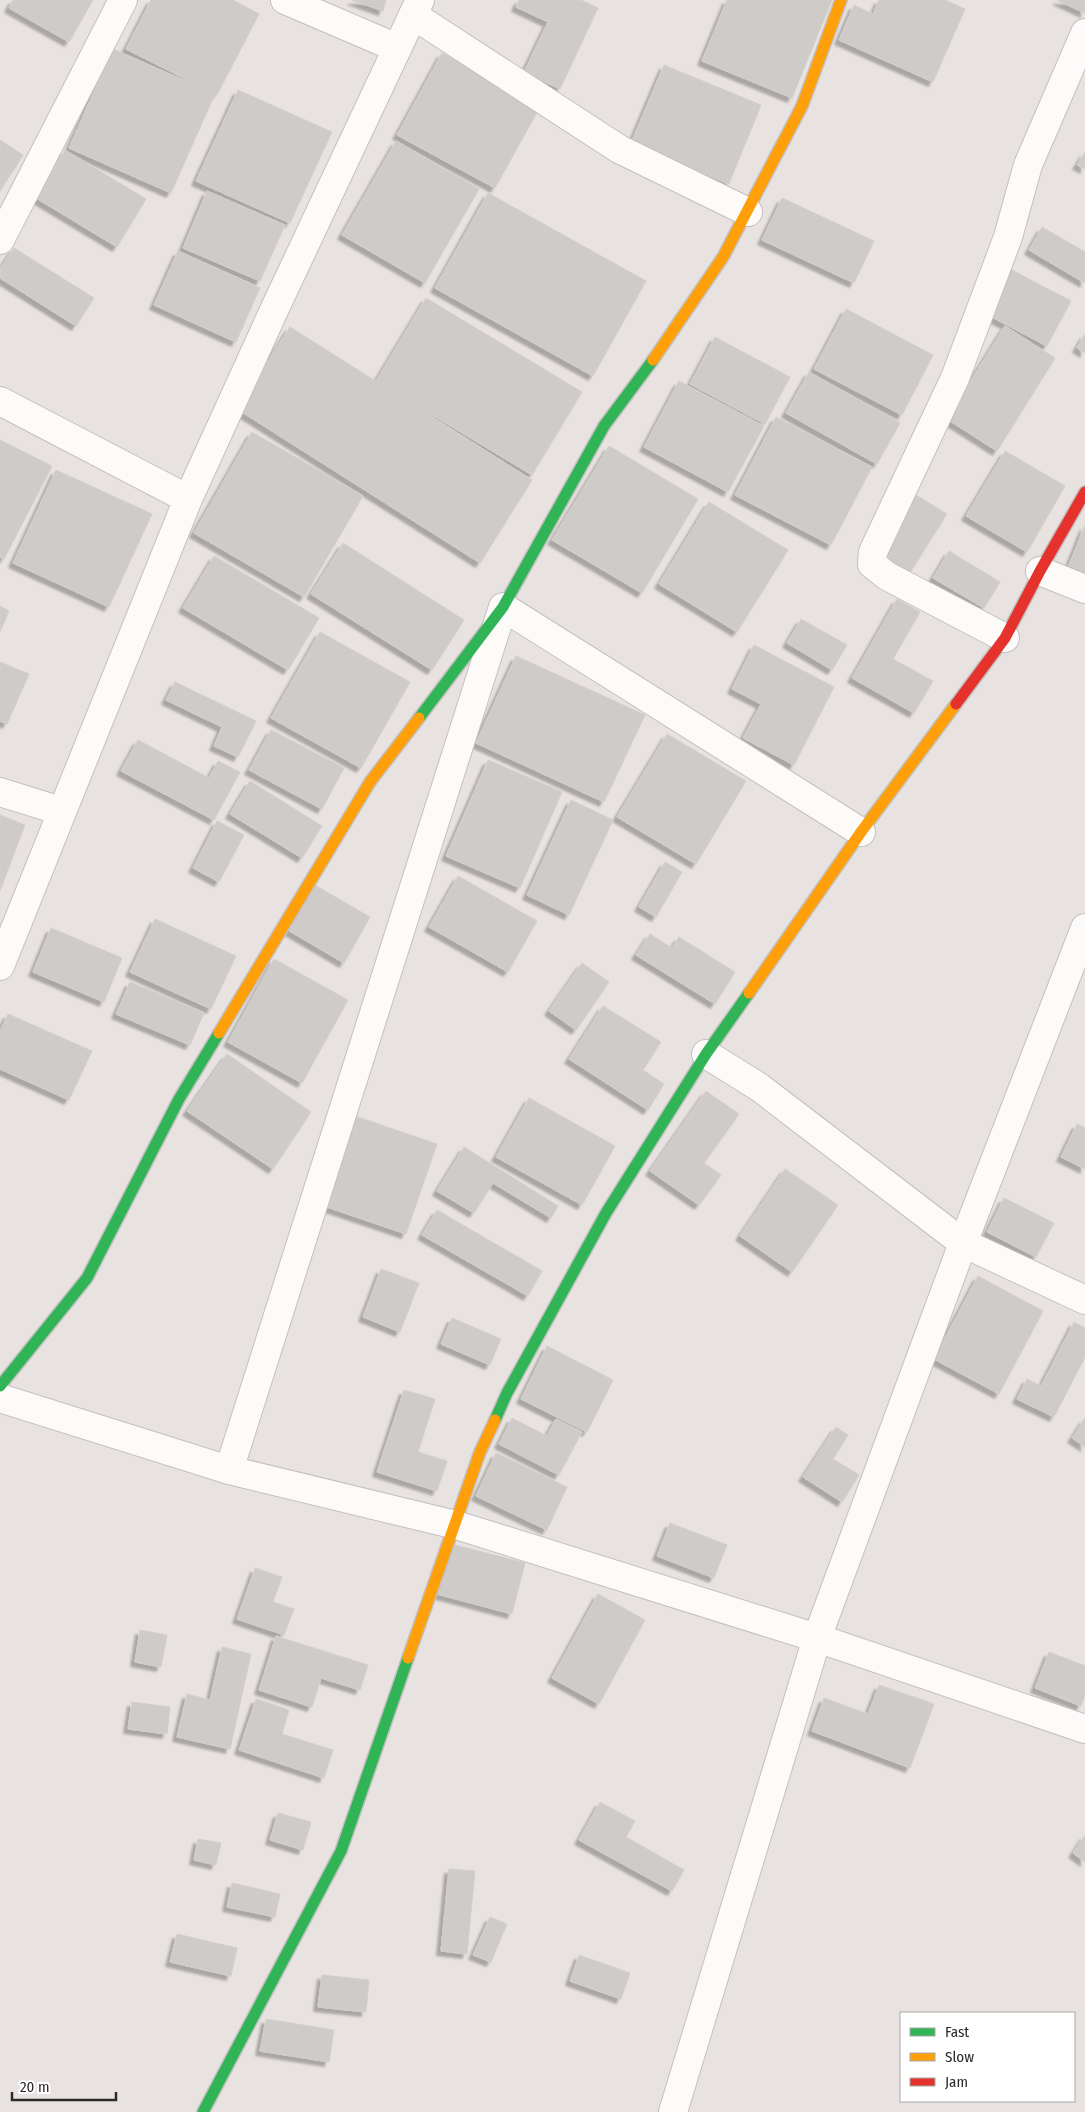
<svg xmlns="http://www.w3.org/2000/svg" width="1085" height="2112" font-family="'Fira Sans Condensed',sans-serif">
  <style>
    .building { fill: #cecbc9; stroke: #d2cfcc; filter: url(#shadow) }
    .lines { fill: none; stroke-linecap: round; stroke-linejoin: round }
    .street-casing { stroke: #c2c0c1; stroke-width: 30 }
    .fast-casing { stroke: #c2c0c1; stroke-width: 14 }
    .slow-casing { stroke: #c2c0c1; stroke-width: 14 }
    .jam-casing { stroke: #c2c0c1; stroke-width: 14 }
    .street { stroke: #fcfbfa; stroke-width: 28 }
    .fast { stroke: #30b455; stroke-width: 11 }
    .slow { stroke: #ff9f0a; stroke-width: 11 }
    .jam { stroke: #e5322d; stroke-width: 11 }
  </style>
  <defs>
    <filter id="shadow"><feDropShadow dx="-4.5" dy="4.5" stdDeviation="1" flood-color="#0004"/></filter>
  </defs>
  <rect width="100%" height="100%" fill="#e8e3e0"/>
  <g class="building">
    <path d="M13,0H93L69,42L9,8Z"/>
    <path d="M151,0H233L259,14L217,95L126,49Z"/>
    <path d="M352,0H386L383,11Z"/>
    <path d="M519,0H581L598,8L560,89L524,72L548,22L516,7Z"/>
    <path d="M727,0H832L792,98L702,61Z"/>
    <path d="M879,0H945L965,9L933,82L839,40L854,5L873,14Z"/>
    <path d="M1057,0H1085V13Z"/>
    <path d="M113,49L215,94L171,193L69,148Z"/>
    <path d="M442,53L540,107L495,188L397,135Z"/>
    <path d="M664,65L761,105L729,184L631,143Z"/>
    <path d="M238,90L332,132L290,223L196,181Z"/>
    <path d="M0,140L23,155L0,191Z"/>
    <path d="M396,141L479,189L425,283L342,235Z"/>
    <path d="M65,150L146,199L117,247L36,198Z"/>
    <path d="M1085,152V169L1077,165Z"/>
    <path d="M207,191L285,225L260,281L183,248Z"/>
    <path d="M488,193L646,281L593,376L435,288Z"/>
    <path d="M782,198L874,241L854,283L762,240Z"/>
    <path d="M1042,227L1085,252V283L1029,250Z"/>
    <path d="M14,248L94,298L76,326L0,278V269Z"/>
    <path d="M178,251L260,288L236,342L154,305Z"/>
    <path d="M1010,269L1071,301L1047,346L986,314Z"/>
    <path d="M426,298L582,392L532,475L376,381Z"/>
    <path d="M846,309L933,355L902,415L814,369Z"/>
    <path d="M1005,326L1055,358L997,451L947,419Z"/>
    <path d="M290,327L532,480L480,563L237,409Z"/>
    <path d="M1085,334V353L1077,348Z"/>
    <path d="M715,337L790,377L765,424L690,384Z"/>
    <path d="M809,372L900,423L877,464L786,413Z"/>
    <path d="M679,381L764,426L728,492L644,447Z"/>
    <path d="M776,417L872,467L831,545L735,495Z"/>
    <path d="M252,432L363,496L304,597L194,533Z"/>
    <path d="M0,440L52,466L4,559L0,557Z"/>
    <path d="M609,446L698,499L642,593L552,540Z"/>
    <path d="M1005,451L1065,486L1027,552L966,516Z"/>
    <path d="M56,470L152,514L109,607L13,563Z"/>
    <path d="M916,495L947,514L909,574L879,555Z"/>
    <path d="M709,502L788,550L737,632L659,584Z"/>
    <path d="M1085,525V577L1067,570Z"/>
    <path d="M343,543L464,620L432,670L311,594Z"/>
    <path d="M949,551L1000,582L984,608L933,578Z"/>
    <path d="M214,556L319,618L288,670L183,608Z"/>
    <path d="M897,599L920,612L893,659L933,681L914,713L852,678Z"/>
    <path d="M0,606L9,611L0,632Z"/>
    <path d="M801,619L847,645L832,670L787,643Z"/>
    <path d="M320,632L410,682L361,768L271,718Z"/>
    <path d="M754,645L834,687L794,765L743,738L761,704L732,689Z"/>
    <path d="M516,656L645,715L604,802L476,743Z"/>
    <path d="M0,662L29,674L7,724L0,721Z"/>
    <path d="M175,682L256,721L238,757L214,746L222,727L166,700Z"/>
    <path d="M271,730L344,768L322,809L249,770Z"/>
    <path d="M667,734L746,781L696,864L617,817Z"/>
    <path d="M138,740L209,778L218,761L240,772L214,820L121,771Z"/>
    <path d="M488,760L562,792L520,888L446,856Z"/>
    <path d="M250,781L322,826L302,858L230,814Z"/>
    <path d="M571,800L613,820L569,915L527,895Z"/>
    <path d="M0,815L25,825L0,891Z"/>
    <path d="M217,821L244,835L219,882L193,868Z"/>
    <path d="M665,862L682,872L656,917L639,907Z"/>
    <path d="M458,876L537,921L508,972L429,927Z"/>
    <path d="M313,884L370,917L344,963L286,929Z"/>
    <path d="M155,919L236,956L211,1009L130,972Z"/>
    <path d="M51,928L122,958L104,1002L33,972Z"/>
    <path d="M650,934L672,948L679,937L735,972L715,1004L636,955Z"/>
    <path d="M274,959L348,1000L302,1083L228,1042Z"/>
    <path d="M582,963L609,982L576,1030L549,1011Z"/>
    <path d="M130,982L204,1013L190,1045L116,1014Z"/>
    <path d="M603,1006L661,1042L643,1070L664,1084L648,1110L569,1059Z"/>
    <path d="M8,1014L92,1051L69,1100L0,1069V1031Z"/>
    <path d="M227,1054L311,1112L273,1169L187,1111Z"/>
    <path d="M706,1091L739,1114L704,1163L721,1175L699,1205L650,1171Z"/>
    <path d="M529,1098L615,1146L582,1205L496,1157Z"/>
    <path d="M352,1115L437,1144L406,1234L321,1205Z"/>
    <path d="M1077,1124L1085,1128V1169L1061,1157Z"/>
    <path d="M464,1147L558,1206L551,1218L493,1183L474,1213L437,1191Z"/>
    <path d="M785,1169L838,1205L792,1272L740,1236Z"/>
    <path d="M1004,1198L1054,1223L1036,1257L987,1232Z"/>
    <path d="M437,1210L542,1271L528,1296L422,1235Z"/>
    <path d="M381,1269L419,1283L400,1332L363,1317Z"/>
    <path d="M978,1276L1043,1311L999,1394L934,1359Z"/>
    <path d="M452,1318L501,1339L490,1365L441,1344Z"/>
    <path d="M1074,1322L1085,1328V1357L1054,1417L1017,1399L1027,1379L1041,1386Z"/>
    <path d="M547,1346L613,1380L587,1432L521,1399Z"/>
    <path d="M404,1390L435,1399L418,1452L447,1461L437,1491L377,1472Z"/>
    <path d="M512,1418L547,1436L556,1419L582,1432L559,1475L499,1444Z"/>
    <path d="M1085,1418V1447L1072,1438Z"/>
    <path d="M836,1427L848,1435L833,1459L859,1475L842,1502L803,1477Z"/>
    <path d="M496,1453L567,1487L547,1530L476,1496Z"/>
    <path d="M670,1523L727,1545L714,1578L657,1556Z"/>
    <path d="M451,1544L525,1563L512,1614L437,1594Z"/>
    <path d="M255,1568L282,1577L273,1602L294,1609L284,1635L237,1619Z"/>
    <path d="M598,1594L645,1620L599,1704L552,1678Z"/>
    <path d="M140,1630L167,1635L161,1667L135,1662Z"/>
    <path d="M276,1636L368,1665L360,1690L321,1678L312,1707L259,1690Z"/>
    <path d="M222,1647L251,1654L230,1749L177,1737L187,1694L210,1700Z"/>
    <path d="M1049,1652L1085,1666V1695L1081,1706L1035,1688Z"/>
    <path d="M879,1685L934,1704L910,1768L812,1731L824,1698L868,1714Z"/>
    <path d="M256,1699L289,1710L282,1734L333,1750L324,1778L239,1750Z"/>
    <path d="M132,1702L170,1707L167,1734L128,1729Z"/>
    <path d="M600,1802L635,1821L626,1837L684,1870L672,1891L579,1840Z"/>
    <path d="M278,1813L311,1822L303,1850L270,1840Z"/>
    <path d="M1085,1835V1862L1073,1853Z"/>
    <path d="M198,1839L221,1843L216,1865L194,1860Z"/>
    <path d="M449,1869L475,1871L467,1954L441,1951Z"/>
    <path d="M232,1883L280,1894L275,1917L227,1907Z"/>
    <path d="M490,1917L507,1924L491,1962L473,1955Z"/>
    <path d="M177,1934L237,1948L231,1976L170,1962Z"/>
    <path d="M579,1955L630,1973L621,1999L570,1981Z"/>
    <path d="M322,1975L369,1980L366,2012L318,2007Z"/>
    <path d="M266,2019L334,2030L329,2062L260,2051Z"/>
  </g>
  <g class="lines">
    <g class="street-casing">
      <g id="street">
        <path d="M285,0L397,48"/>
        <path d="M413,15L619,149L748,212"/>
        <path d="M0,240L123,0"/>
        <path d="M0,401L188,499"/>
        <path d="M1040,571L1085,589"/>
        <path d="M1005,638L887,576L872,564L873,552L955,378L1008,237L1028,165L1085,33"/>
        <path d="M0,792L61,811"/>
        <path d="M0,966L188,499L275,308L420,0"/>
        <path d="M706,1054L759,1087L963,1243L1085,1300"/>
        <path d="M0,1398L229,1470L456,1525L817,1638L1085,1729"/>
        <path d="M229,1470L503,607L861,832"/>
        <path d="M673,2112L817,1638L963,1243L1085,928"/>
      </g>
    </g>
    <g class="fast-casing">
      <g id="fast">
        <path d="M419,718L503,607L604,426L653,360"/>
        <path d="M0,1386L87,1278L179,1099L219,1033"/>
        <path d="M495,1420L507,1393L606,1213L706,1054L749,993"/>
        <path d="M203,2112L341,1851L408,1658"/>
      </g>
    </g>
    <g class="slow-casing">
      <g id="slow">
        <path d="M653,360L723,257L802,106L841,0"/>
        <path d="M749,993L861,832L956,704"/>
        <path d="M219,1033L370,782L419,718"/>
        <path d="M408,1658L480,1452L495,1420"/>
      </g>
    </g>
    <g class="jam-casing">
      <path id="jam" d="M956,704L1005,638L1040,571L1085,492"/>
    </g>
    <use href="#street" class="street"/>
    <use href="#fast" class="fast"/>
    <use href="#slow" class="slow"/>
    <use href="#jam" class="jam"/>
  </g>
  <rect x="900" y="2012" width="175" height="90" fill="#ffffff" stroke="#a9a9a9"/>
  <rect x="910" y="2028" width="25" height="8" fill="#30b455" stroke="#a9a9a9"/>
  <text x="945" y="2037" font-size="15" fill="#292929">Fast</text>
  <rect x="910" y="2053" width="25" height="8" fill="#ff9f0a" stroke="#a9a9a9"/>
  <text x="945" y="2062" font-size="15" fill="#292929">Slow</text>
  <rect x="910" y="2078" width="25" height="8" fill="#e5322d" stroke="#a9a9a9"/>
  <text x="945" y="2087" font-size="15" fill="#292929">Jam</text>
  <path d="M12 2092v8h104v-8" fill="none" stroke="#292929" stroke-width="2.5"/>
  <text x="20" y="2092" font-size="15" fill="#292929" stroke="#ffffff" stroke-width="4" paint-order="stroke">20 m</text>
</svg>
